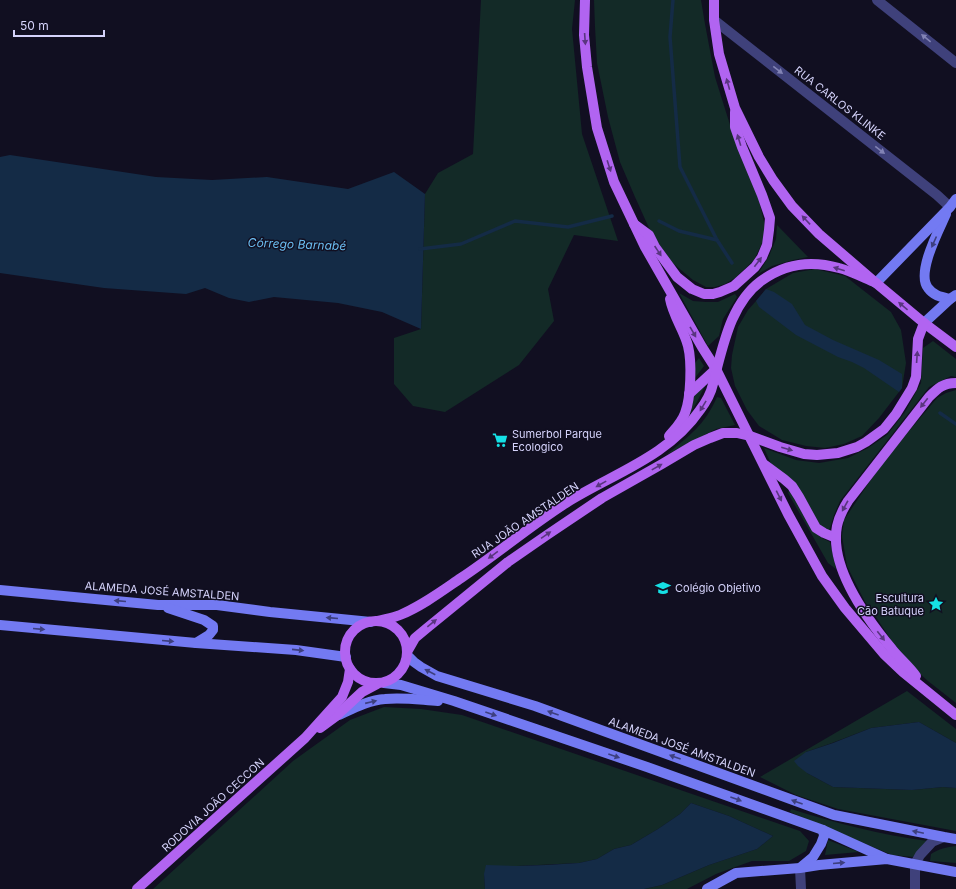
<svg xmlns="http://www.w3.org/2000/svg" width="956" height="889" font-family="Inter,sans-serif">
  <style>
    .green { fill: #132a27 }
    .water { fill: #142b46 }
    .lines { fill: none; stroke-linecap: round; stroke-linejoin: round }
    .stream { stroke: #142b46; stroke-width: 3.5 }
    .street { stroke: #3f417b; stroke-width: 10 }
    .secondary { stroke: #737af2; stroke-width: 10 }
    .primary { stroke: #b164f1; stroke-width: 10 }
    .oneway { fill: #8283b5 }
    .oneway2 { fill: #59357f }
    .oneway3 { fill: #3d3f7f }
    .labels { text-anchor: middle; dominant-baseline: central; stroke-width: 3; stroke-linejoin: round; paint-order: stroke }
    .street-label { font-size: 11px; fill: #d5d3fb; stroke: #110f21 }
    .poi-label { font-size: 11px; fill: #d5d3fb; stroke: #110f21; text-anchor: start }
    .water-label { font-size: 12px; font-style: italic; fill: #6bbdf1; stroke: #110f21 }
  </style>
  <rect width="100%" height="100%" fill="#110f21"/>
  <g class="green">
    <path d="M481,0H575L572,29L582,134L618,241L574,235L548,289L554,321L519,365L445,412L413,406L394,384V338L421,329L425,194L438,173L473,154Z"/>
    <path d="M594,0H701L705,24L715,77L731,128L758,196L765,226L763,241L754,260L735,278L725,284L715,287H706L693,280L669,260L649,228L635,197L620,162L608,117L597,63L595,27Z"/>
    <path d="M777,225L808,257L793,260L772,266L758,274L769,256L776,239Z"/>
    <path d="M815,269L845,276L891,312L901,330L906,363L902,388L879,418L862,436L844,444L825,448L806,446L782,440L759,426L747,410L735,386L731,368L732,355L738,327L748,310L756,301L766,289L793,273Z"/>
    <path d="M679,293L693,301L706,302H718L735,294L737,297L723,319L719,336L708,346Z"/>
    <path d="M933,341L956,359V377L951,376L929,387L840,501L834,515L829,531L819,526L771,464L764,448L796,460L819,463L848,458L868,448L887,435L905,412L921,383L923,348Z"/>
    <path d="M699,358L704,366L695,378V363Z"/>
    <path d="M706,384L698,400L690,414C690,411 690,407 690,404C692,397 699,386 706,384Z"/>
    <path d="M956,390V703L928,681L917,671L891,640L876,617L865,602L847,566L842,536L844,520L870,481L888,456L937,398L946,393Z"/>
    <path d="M717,397L721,398L735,425L716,429L666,455C689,436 705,425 717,397Z"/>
    <path d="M790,488L811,528L820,537L830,542L836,569L828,563L788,493Z"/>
    <path d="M907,691L956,729V743L919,722L871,728L832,743L806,752L807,773L833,787L912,790L943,787L956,788V831L838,809L796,795L760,777Z"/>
    <path d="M384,707L421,709L462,715L800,831L809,841L806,851L789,861H752L716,874L687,889H644L662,885L709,865L757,849L773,836L729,816L691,803L680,814L658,829L631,845L614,849L597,859L579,863L517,866L484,874L485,889H153L293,761L350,720Z"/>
    <path d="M791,809C836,823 881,835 928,841L913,857L892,855L790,812Z"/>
    <path d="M828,840L859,852L825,855Z"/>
    <path d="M956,846V863L930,861L931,854C939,849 946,847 956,846Z"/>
  </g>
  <g class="water">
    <path d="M10,155L156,177L212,180L267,177L348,189L394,172L425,194L421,329L382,312L338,303L274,297L249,302L229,298L205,288L186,294L104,288L0,273V157Z"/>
    <path d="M766,289L774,292L792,304L805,325L833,340L879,360L902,374V388L899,392L864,368L852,362L838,357L796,335L759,307L756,301Z"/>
    <path d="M919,722L956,743V788L943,787L912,790L833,787L807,773L798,766L794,761L806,752L833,743L871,728Z"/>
    <path d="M691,803L729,816L773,836L757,849L709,865L662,885L644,889H485L484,874L486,865L517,866L546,865L579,863L597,859L614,849L631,845L658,829L680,814Z"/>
  </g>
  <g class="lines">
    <g class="stream">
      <path d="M673,0L670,37L680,167L717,240L732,263"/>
      <path d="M659,221L679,231L717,240"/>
      <path d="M420,249L461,244L515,221L568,227L612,216"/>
      <path d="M940,413L956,424"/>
    </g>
    <g class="street">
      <path d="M877,0L956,63"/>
      <path d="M714,20L937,195L950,207"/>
      <path d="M800,868L801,889"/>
      <path d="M915,889V864L920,855L932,842L944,837"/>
    </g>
    <g class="secondary">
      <path d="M946,214C939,230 916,273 928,288C934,296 941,297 950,299"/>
      <path d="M876,283L950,207L956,199"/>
      <path d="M924,323L950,299L956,295"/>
      <path d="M0,590L158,605H217L270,612L371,622"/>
      <path d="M168,608L204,620L213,626V630L209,635L196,643"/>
      <path d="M0,625L196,643L296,650L346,657"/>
      <path d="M407,655L414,662L421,667L437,676L535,706L834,815L944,837L956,839"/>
      <path d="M384,683L401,685L454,701L647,767L823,830L887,859"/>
      <path d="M339,715C354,708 369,700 385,699C403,697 421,700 438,701"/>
      <path d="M801,867L813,857L821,844L824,836L823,830"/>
      <path d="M707,889L736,873L800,868L819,865L887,859L956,872"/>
    </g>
    <g class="primary">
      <path d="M585,0L584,35L587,67L597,128L614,182L645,247L702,347L716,369L788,514L822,576L845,608L884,654L903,672L956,715"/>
      <path d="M714,0V20L719,54L735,108L759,157L773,180L792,206L819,234L876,283L924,323L956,347"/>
      <path d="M634,224L649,235L655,247L677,277L692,289L704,294H713L720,292L734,286L755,267L762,257L767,245L769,230L770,218L762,195L742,147L735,127V112"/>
      <path d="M689,394L716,369"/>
      <path d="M669,436C675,429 682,422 685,413C691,398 692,362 688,346C684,330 673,316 670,299"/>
      <path d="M765,465L784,479L792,486L799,497L816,528L824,533L836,538"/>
      <path d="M377,621C384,619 393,618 400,615C422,606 442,591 461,578C497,554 530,526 566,503C612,474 668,457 700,410C706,402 711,393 713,384C715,379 716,373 717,368C725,337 734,301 761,281C784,264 811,260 839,268C851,271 864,278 876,283"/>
      <circle cx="376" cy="652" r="31"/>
      <path d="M407,652L415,638L427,628L508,562L547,535L602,498L662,464L694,445L710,438L723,433H737L750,436L780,447L804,454L817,455L838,453L857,447L866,442L884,429L896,414L912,388L916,377L918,339L924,323"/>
      <path d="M916,676C909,666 899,658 892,649C867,619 829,567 837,526C839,517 843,509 848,501L929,397C938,388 943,383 956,383"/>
      <path d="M320,728L335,717L362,692L377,684"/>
      <path d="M137,889L305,738L342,697L348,682L350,669"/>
    </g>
  </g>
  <defs><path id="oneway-solid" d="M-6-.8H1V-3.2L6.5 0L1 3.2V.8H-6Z"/></defs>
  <g class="oneway">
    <use href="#oneway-solid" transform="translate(926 38) rotate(-141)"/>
    <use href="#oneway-solid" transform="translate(778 70) rotate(38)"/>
    <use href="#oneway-solid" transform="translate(880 150) rotate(38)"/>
  </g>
  <g class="oneway2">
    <use href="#oneway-solid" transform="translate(585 39) rotate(86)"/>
    <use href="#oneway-solid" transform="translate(728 84) rotate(-106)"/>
    <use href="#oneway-solid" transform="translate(739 140) rotate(-107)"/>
    <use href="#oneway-solid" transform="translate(609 166) rotate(72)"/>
    <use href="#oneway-solid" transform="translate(806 220) rotate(-133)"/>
    <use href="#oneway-solid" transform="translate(658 251) rotate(56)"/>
    <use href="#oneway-solid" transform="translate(758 262) rotate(-53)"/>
    <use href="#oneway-solid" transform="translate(839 269) rotate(-163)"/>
    <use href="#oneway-solid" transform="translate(903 306) rotate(-140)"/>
    <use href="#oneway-solid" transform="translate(693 332) rotate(60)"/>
    <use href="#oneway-solid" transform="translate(917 357) rotate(-86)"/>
    <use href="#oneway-solid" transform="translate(924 403) rotate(128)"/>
    <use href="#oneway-solid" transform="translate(703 406) rotate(121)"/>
    <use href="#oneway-solid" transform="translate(787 449) rotate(16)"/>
    <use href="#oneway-solid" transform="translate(657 467) rotate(-29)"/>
    <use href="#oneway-solid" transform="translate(601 484) rotate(151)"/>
    <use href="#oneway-solid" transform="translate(779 496) rotate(63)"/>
    <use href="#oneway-solid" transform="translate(845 506) rotate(119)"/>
    <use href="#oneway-solid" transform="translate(546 535) rotate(-34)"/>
    <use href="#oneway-solid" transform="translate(493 555) rotate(144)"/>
    <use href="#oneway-solid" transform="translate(432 623) rotate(-39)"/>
    <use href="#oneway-solid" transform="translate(881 636) rotate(52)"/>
  </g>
  <g class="oneway3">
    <use href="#oneway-solid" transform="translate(934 242) rotate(114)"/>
    <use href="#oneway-solid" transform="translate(120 601) rotate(-175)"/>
    <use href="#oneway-solid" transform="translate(332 618) rotate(-175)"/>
    <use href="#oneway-solid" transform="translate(39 629) rotate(5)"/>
    <use href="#oneway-solid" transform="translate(168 641) rotate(5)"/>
    <use href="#oneway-solid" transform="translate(298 650) rotate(6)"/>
    <use href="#oneway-solid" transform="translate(430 672) rotate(-152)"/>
    <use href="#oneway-solid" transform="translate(371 702) rotate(-13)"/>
    <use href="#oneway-solid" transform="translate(553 713) rotate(-160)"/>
    <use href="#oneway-solid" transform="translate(491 714) rotate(19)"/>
    <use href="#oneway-solid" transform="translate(614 756) rotate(19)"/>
    <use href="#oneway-solid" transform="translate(675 757) rotate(-160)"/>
    <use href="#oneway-solid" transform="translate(736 799) rotate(20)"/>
    <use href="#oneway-solid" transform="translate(797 802) rotate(-160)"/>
    <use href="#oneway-solid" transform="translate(918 832) rotate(-168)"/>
    <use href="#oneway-solid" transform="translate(839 863) rotate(-5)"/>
  </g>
  <defs>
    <g id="supermarket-bare" transform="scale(1.2)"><path d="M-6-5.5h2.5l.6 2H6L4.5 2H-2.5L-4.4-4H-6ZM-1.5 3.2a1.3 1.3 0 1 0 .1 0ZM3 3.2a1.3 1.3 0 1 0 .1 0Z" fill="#15e0e5" stroke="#110f21" stroke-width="2.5" paint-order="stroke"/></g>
    <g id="school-bare" transform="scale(1.2)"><path d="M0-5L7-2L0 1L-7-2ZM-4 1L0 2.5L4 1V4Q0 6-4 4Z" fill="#15e0e5" stroke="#110f21" stroke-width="2.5" paint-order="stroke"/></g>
    <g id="sight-bare" transform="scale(1.2)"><path d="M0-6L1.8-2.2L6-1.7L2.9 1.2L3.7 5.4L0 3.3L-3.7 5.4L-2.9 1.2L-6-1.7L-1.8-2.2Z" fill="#15e0e5" stroke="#110f21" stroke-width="2.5" paint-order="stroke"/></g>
  </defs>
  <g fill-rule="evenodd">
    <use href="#supermarket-bare" x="500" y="440"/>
    <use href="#school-bare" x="663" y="588"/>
    <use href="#sight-bare" x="936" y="604"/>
  </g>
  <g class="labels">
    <g class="street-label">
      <text transform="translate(840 103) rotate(38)">RUA CARLOS KLINKE</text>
      <text transform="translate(525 520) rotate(-34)">RUA JOÃO AMSTALDEN</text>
      <text transform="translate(162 591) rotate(4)">ALAMEDA JOSÉ AMSTALDEN</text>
      <text transform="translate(682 747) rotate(20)">ALAMEDA JOSÉ AMSTALDEN</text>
      <text transform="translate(213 805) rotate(-42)">RODOVIA JOÃO CECCON</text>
    </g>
    <g class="poi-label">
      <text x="512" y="434">Sumerbol Parque<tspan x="512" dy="13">Ecologico</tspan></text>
      <text x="675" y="588">Colégio Objetivo</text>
      <text x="924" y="598" text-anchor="end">Escultura<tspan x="924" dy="13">Cão Batuque</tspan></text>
    </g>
    <g class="water-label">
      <text transform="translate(297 244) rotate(2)">Córrego Barnabé</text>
    </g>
  </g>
  <path d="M14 30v6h90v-6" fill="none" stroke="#d5d3fb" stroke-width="2"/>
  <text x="20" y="30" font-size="12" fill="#d5d3fb" stroke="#110f21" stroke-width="3" paint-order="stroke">50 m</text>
</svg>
